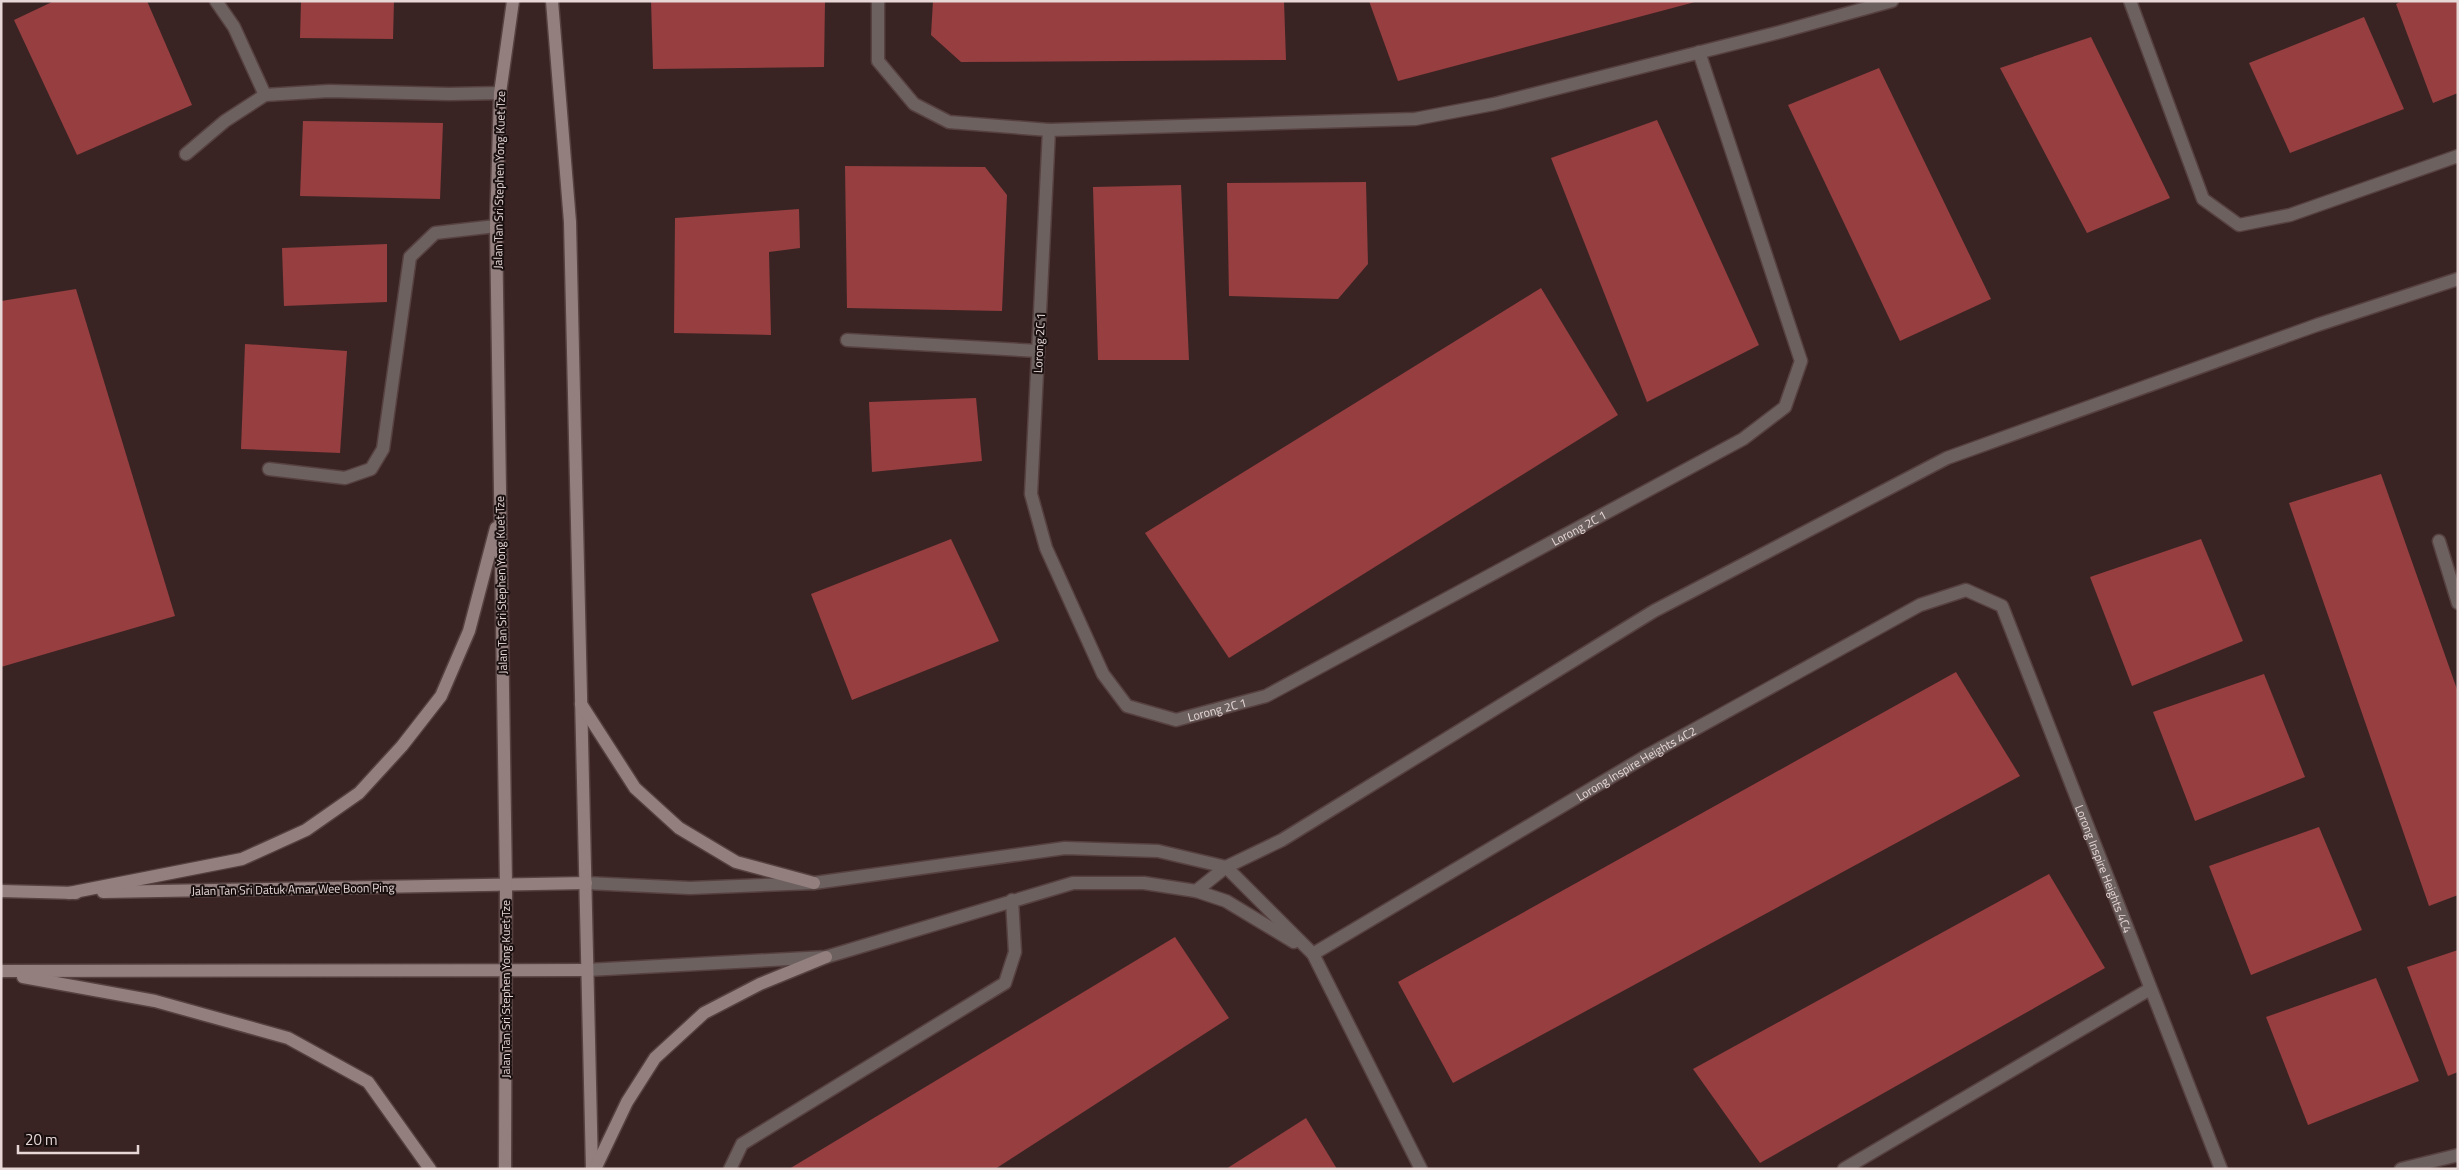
<svg xmlns="http://www.w3.org/2000/svg" width="2459" height="1170" font-family="'Titillium Web',sans-serif">
  <style>
    .building { fill: #963e40 }
    .lines { fill: none; stroke-linecap: round; stroke-linejoin: round }
    .lane-casing { stroke: #564140; stroke-width: 15 }
    .street-casing { stroke: #564140; stroke-width: 15 }
    .secondary-casing { stroke: #564140; stroke-width: 15 }
    .lane { stroke: #6d6160; stroke-width: 12 }
    .street { stroke: #6d6160; stroke-width: 12 }
    .secondary { stroke: #927f7e; stroke-width: 12 }
    .labels { text-anchor: middle; dominant-baseline: central; stroke-width: 4; stroke-linejoin: round; paint-order: stroke }
    .street-label { font-size: 12px; fill: #e7d8d7; stroke: #1a1010 }
  </style>
  <rect width="100%" height="100%" fill="#3a2423"/>
  <g class="building">
    <path d="M54,1H147L192,105L77,155L14,20Z"/>
    <path d="M301,1H394L393,39L300,38Z"/>
    <path d="M651,1H825L824,67L653,69Z"/>
    <path d="M933,1H1284L1286,60L961,62L931,35Z"/>
    <path d="M1369,1H1695V2L1398,81Z"/>
    <path d="M2402,1H2458V93L2433,103L2396,4Z"/>
    <path d="M2364,17L2404,109L2290,153L2249,63Z"/>
    <path d="M2091,37L2170,198L2087,233L2000,68Z"/>
    <path d="M1879,68L1991,299L1900,341L1788,105Z"/>
    <path d="M1657,120L1759,345L1647,402L1551,158Z"/>
    <path d="M303,121L443,123L440,199L300,196Z"/>
    <path d="M845,166L985,167L1007,195L1002,311L847,308Z"/>
    <path d="M1366,182L1368,264L1338,299L1229,296L1227,183Z"/>
    <path d="M1181,185L1189,360H1098L1093,187Z"/>
    <path d="M799,209L800,248L769,252L771,335L674,333L675,218Z"/>
    <path d="M387,244V302L284,306L282,248Z"/>
    <path d="M1541,288L1618,415L1229,658L1145,533Z"/>
    <path d="M76,289L175,616L1,667V301Z"/>
    <path d="M245,344L347,351L340,453L241,449Z"/>
    <path d="M976,398L982,461L872,472L869,402Z"/>
    <path d="M2381,474L2458,692V895L2429,906L2289,503Z"/>
    <path d="M951,539L999,641L852,700L811,594Z"/>
    <path d="M2201,539L2243,641L2132,686L2090,577Z"/>
    <path d="M1956,672L2020,776L1453,1083L1398,982Z"/>
    <path d="M2264,674L2305,777L2195,821L2153,712Z"/>
    <path d="M2319,827L2362,930L2251,975L2209,866Z"/>
    <path d="M2049,874L2105,968L1760,1163L1693,1069Z"/>
    <path d="M1175,937L1229,1018L995,1169H789Z"/>
    <path d="M2458,950V1072L2448,1076L2407,967Z"/>
    <path d="M2376,978L2419,1081L2308,1125L2266,1017Z"/>
    <path d="M1306,1118L1337,1169H1226Z"/>
  </g>
  <g class="lines">
    <g class="lane-casing">
      <g id="lane">
        <path d="M216,1L234,27L265,95"/>
        <path d="M186,154L225,121L265,95L329,91L449,94L500,93"/>
        <path d="M269,469L345,478L371,469L383,449L410,257L435,233L496,226"/>
      </g>
    </g>
    <g class="street-casing">
      <g id="street">
        <path d="M878,1V61L914,104L949,122L1049,130L1415,119L1494,104L1780,32L1892,1"/>
        <path d="M2130,1L2203,199L2239,225L2290,215L2458,156"/>
        <path id="s1" d="M1049,130L1031,494L1046,548L1103,674L1127,706L1176,720L1266,696L1743,439L1785,407L1801,361L1699,52"/>
        <path d="M847,340L1038,351"/>
        <path d="M2439,541L2458,603"/>
        <path d="M586,883L690,888L814,883L1065,848L1158,851L1226,867L1313,954L1421,1169"/>
        <path d="M1196,891L1226,867L1282,840L1654,611L1947,458L2317,325L2458,279"/>
        <path id="s2" d="M1313,954L1648,755L1920,605L1966,590L2002,606L2221,1169"/>
        <path d="M587,970L826,957L1073,883H1144L1196,891L1226,901L1294,942"/>
        <path d="M730,1169L742,1144L1005,983L1015,952L1012,900"/>
        <path d="M1844,1169L2150,989"/>
        <path d="M2401,1169L2458,1155"/>
      </g>
    </g>
    <g class="secondary-casing">
      <g id="secondary">
        <path d="M552,1L570,222L592,1169"/>
        <path d="M581,704L635,788L679,828L736,862L814,883"/>
        <path d="M1,891L76,893"/>
        <path d="M103,892L586,883"/>
        <path d="M69,893L242,859L306,830L359,793L402,746L441,696L469,631L496,528"/>
        <path d="M1,971L587,970"/>
        <path d="M23,977L155,1001L288,1038L368,1082L430,1169"/>
        <path d="M505,1169L506,885L496,226L500,93L513,1"/>
        <path d="M595,1169L627,1102L655,1058L704,1013L760,984L826,957"/>
      </g>
    </g>
    <use href="#lane" class="lane"/>
    <use href="#street" class="street"/>
    <use href="#secondary" class="secondary"/>
  </g>
  <g class="labels">
    <g class="street-label">
      <text transform="translate(499 180) rotate(-89)">Jalan Tan Sri Stephen Yong Kuet Tze</text>
      <text transform="translate(1039 343) rotate(-87)">Lorong 2C 1</text>
      <text stroke="none"><textPath href="#s1" startOffset="1098">Lorong 2C 1</textPath></text>
      <text transform="translate(501 585) rotate(-91)">Jalan Tan Sri Stephen Yong Kuet Tze</text>
      <text stroke="none"><textPath href="#s1" startOffset="692">Lorong 2C 1</textPath></text>
      <text stroke="none"><textPath href="#s2" startOffset="375">Lorong Inspire Heights 4C2</textPath></text>
      <text stroke="none"><textPath href="#s2" startOffset="1070">Lorong Inspire Heights 4C4</textPath></text>
      <text transform="translate(293 889) rotate(-1)">Jalan Tan Sri Datuk Amar Wee Boon Ping</text>
      <text transform="translate(505 989) rotate(-90)">Jalan Tan Sri Stephen Yong Kuet Tze</text>
    </g>
  </g>
  <rect width="2459" height="1170" fill="none" stroke="#e7d8d7" stroke-width="5"/>
  <path d="M18 1145v8h120v-8" fill="none" stroke="#e7d8d7" stroke-width="2.5"/>
  <text x="25" y="1145" font-size="15" fill="#e7d8d7" stroke="#1a1010" stroke-width="4" paint-order="stroke">20 m</text>
</svg>
